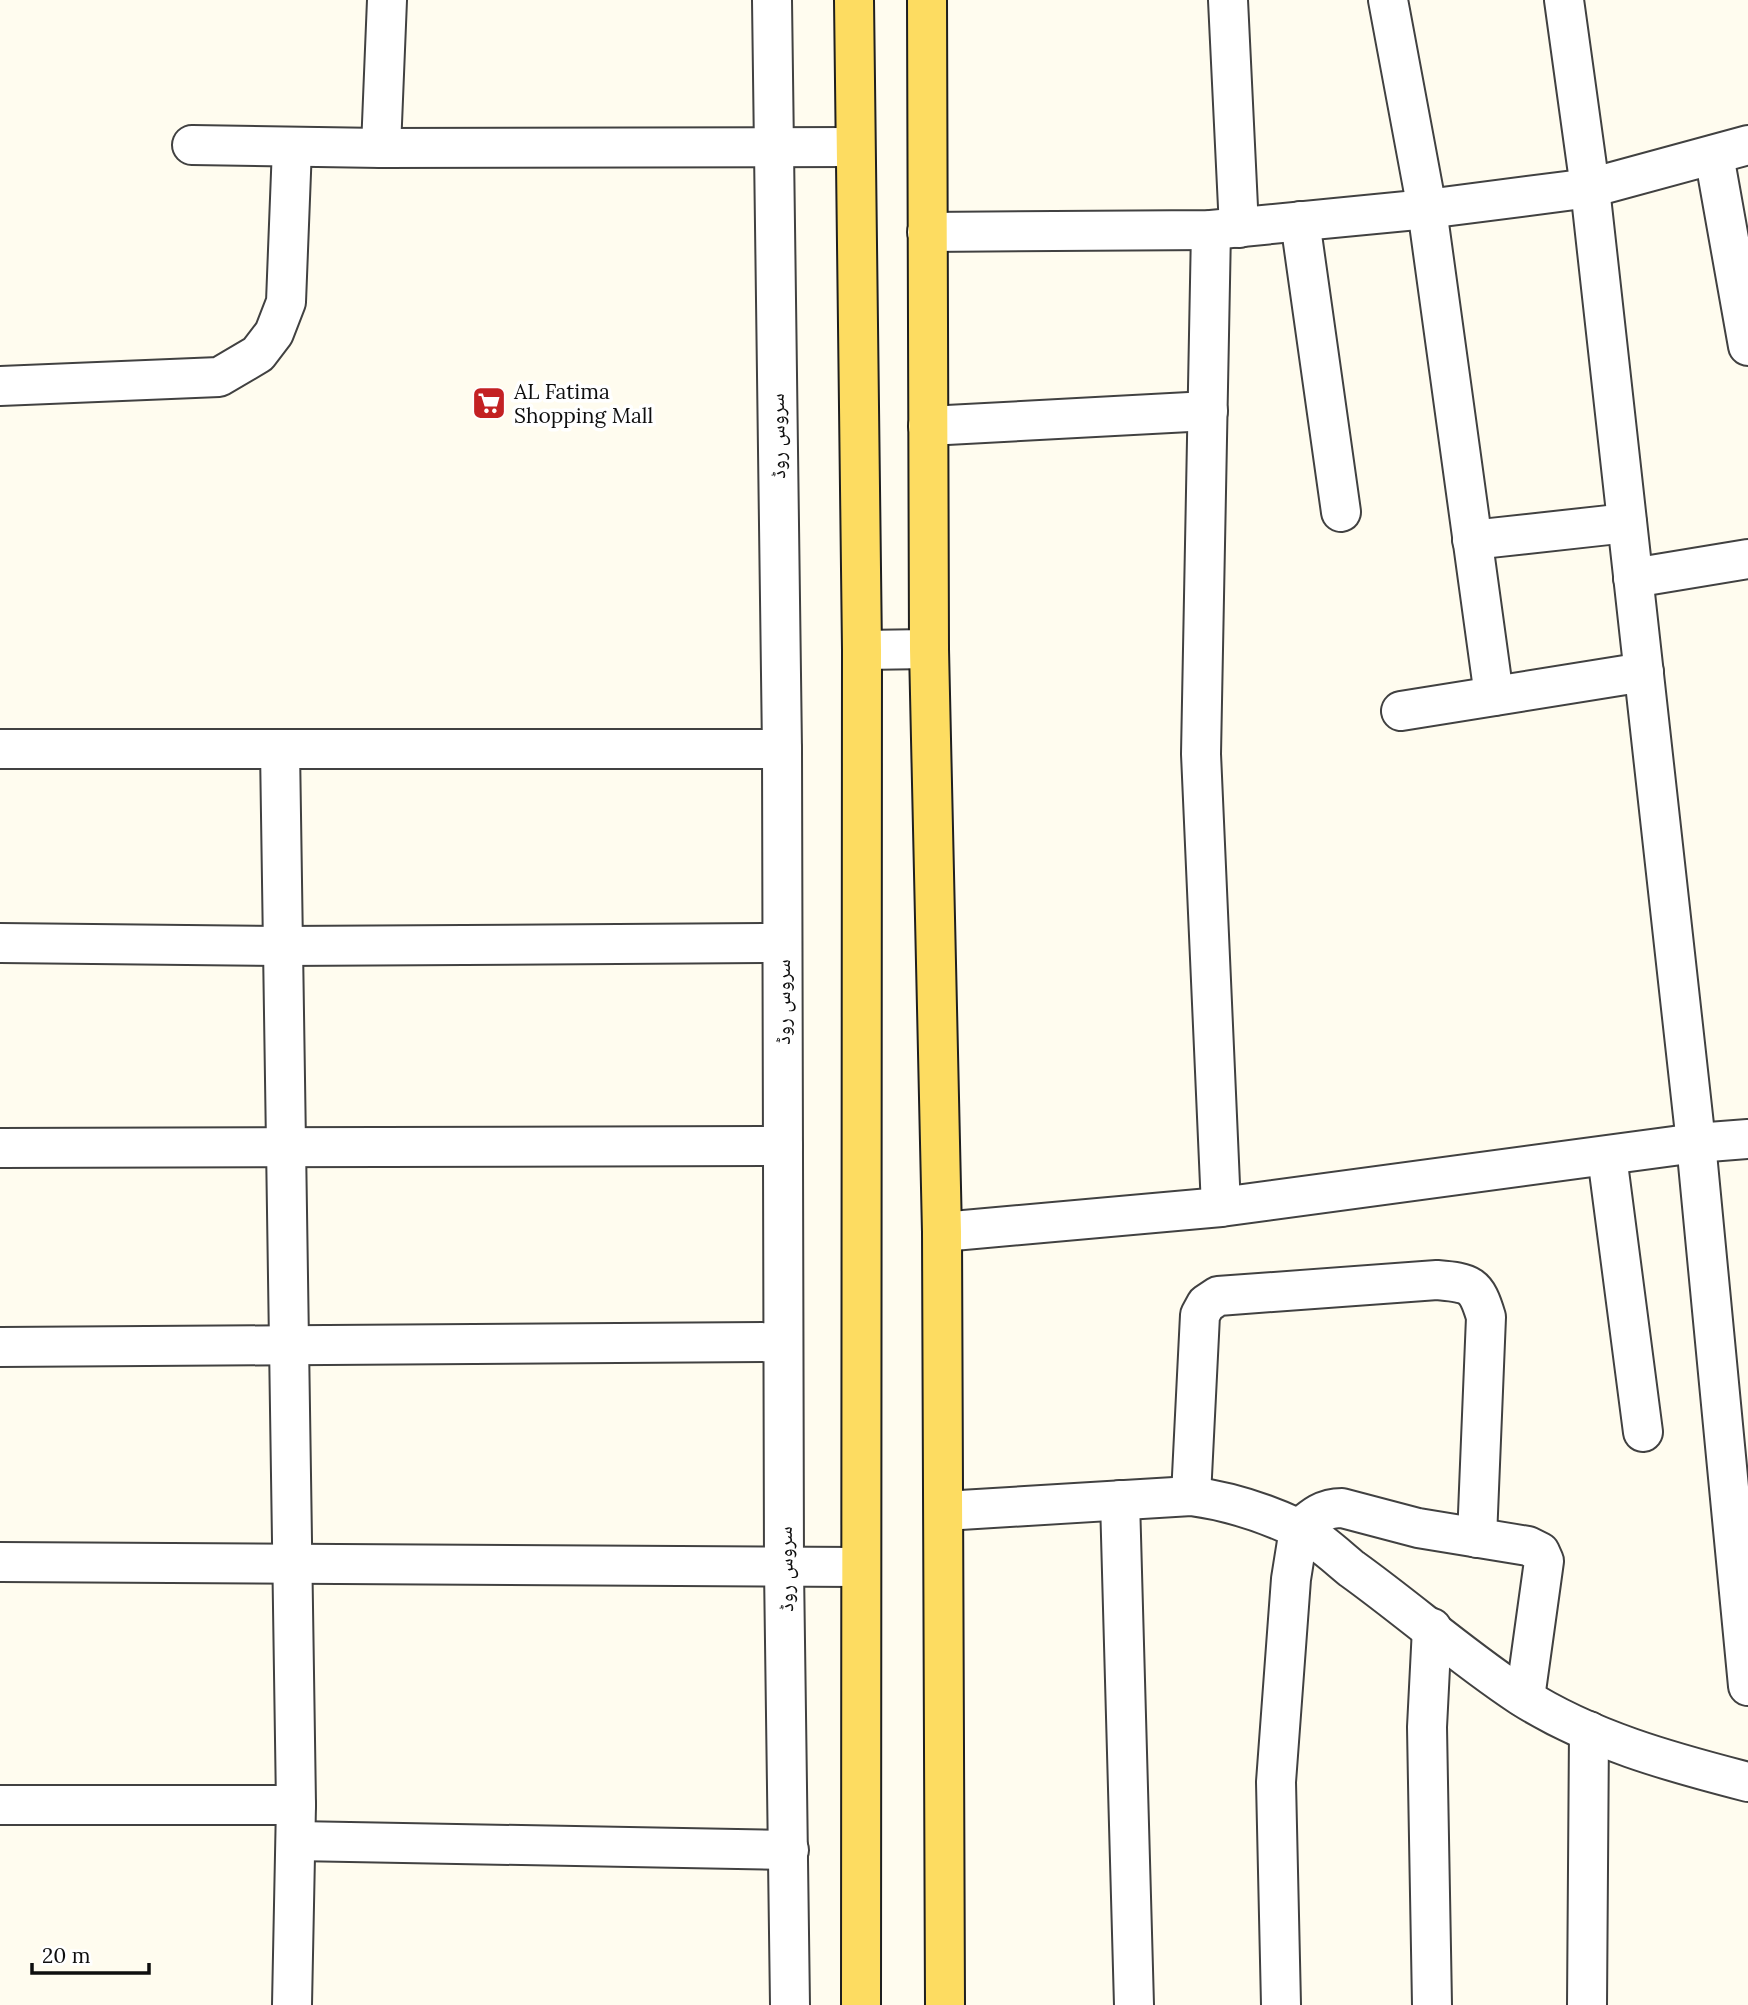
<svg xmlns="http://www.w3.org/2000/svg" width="1748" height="2005" font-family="Lora,'Noto Naskh Arabic',serif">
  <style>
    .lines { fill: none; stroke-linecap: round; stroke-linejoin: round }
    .minor-casing { stroke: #414141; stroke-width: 42 }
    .major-casing { stroke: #1f1f1f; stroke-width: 42 }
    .minor { stroke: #fff; stroke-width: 38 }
    .major { stroke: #fddc61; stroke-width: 38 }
    .labels { text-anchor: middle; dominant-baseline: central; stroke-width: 7; stroke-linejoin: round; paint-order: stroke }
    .poi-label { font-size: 21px; fill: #0e0e0e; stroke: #fff; text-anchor: start }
    .street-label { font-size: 21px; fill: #0e0e0e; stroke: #fff }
  </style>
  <rect width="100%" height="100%" fill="#fffcef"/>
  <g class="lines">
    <g class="minor-casing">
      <g id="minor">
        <path d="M772,0L782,749L784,1569L790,2005"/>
        <path d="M1228,0L1239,228"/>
        <path d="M1388,0L1427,209L1494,696"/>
        <path d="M1564,0L1590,188L1696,1143L1748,1686"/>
        <path d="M192,145L381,148L854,147"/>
        <path d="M381,148L387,0"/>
        <path d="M1714,155L1748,346"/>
        <path d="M1300,221L1341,512"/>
        <path d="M1211,230L1201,754L1221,1207"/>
        <path d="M927,232L1211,230L1427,209L1590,188L1748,145"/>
        <path d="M0,386L219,377L258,354L274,333L286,302L292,147"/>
        <path d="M928,426L1208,411"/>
        <path d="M1472,540L1627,523"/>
        <path d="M1633,578L1748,559"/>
        <path d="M862,650L929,649"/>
        <path d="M1401,711L1644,672"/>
        <path d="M0,749H782"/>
        <path d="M280,749L296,1805L292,2005"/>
        <path d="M0,943L282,946L782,943"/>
        <path d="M0,1148L783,1146"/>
        <path d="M1607,1156L1643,1432"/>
        <path d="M942,1232L1221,1207L1696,1143L1748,1139"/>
        <path d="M0,1347L783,1342"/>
        <path d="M1191,1496L1200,1315L1206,1304L1218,1296L1437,1280C1471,1283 1476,1284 1486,1317L1477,1538"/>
        <path d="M1120,1500L1134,2005"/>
        <path d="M944,1511L1191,1496C1228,1501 1263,1512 1297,1528C1317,1538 1335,1555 1352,1569C1409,1610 1463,1658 1521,1696C1590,1740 1670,1762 1748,1782"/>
        <path d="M0,1562L859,1567"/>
        <path d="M0,1805H296"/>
        <path d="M296,1841L789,1850"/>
        <path d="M1281,2005L1276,1782L1291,1579L1299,1529C1313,1517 1323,1508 1342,1508L1418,1528L1528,1546L1540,1552L1544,1561L1525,1698"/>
        <path d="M1432,2005L1427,1727L1432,1628"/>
        <path d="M1587,2005L1589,1731"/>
      </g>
    </g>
    <g class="major-casing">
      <g id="major">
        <path d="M854,0L862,650L861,2005"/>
        <path d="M927,0L929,649L942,1232L945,2005"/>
      </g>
    </g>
    <use href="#minor" class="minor"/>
    <use href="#major" class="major"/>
  </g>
  <defs>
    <g id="supermarket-square" transform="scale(1.75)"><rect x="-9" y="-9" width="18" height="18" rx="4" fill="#c32123" stroke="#fff"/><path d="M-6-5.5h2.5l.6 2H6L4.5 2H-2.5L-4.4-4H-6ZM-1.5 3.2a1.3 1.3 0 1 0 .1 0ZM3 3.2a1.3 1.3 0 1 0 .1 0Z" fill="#fff"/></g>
  </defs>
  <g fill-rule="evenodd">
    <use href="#supermarket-square" x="489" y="403"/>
  </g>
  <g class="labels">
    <g class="poi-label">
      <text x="514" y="391">AL Fatima<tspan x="514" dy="24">Shopping Mall</tspan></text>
    </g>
    <g class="street-label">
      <text transform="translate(777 436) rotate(-91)">سروس روڈ</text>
      <text transform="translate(782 1002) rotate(-90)">سروس روڈ</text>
      <text transform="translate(785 1569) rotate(-91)">سروس روڈ</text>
    </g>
  </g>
  <path d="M32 1963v10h117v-10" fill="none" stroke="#0e0e0e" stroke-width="3.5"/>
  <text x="42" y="1963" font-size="21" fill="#0e0e0e" stroke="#ffffff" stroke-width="5" paint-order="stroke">20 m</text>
</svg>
